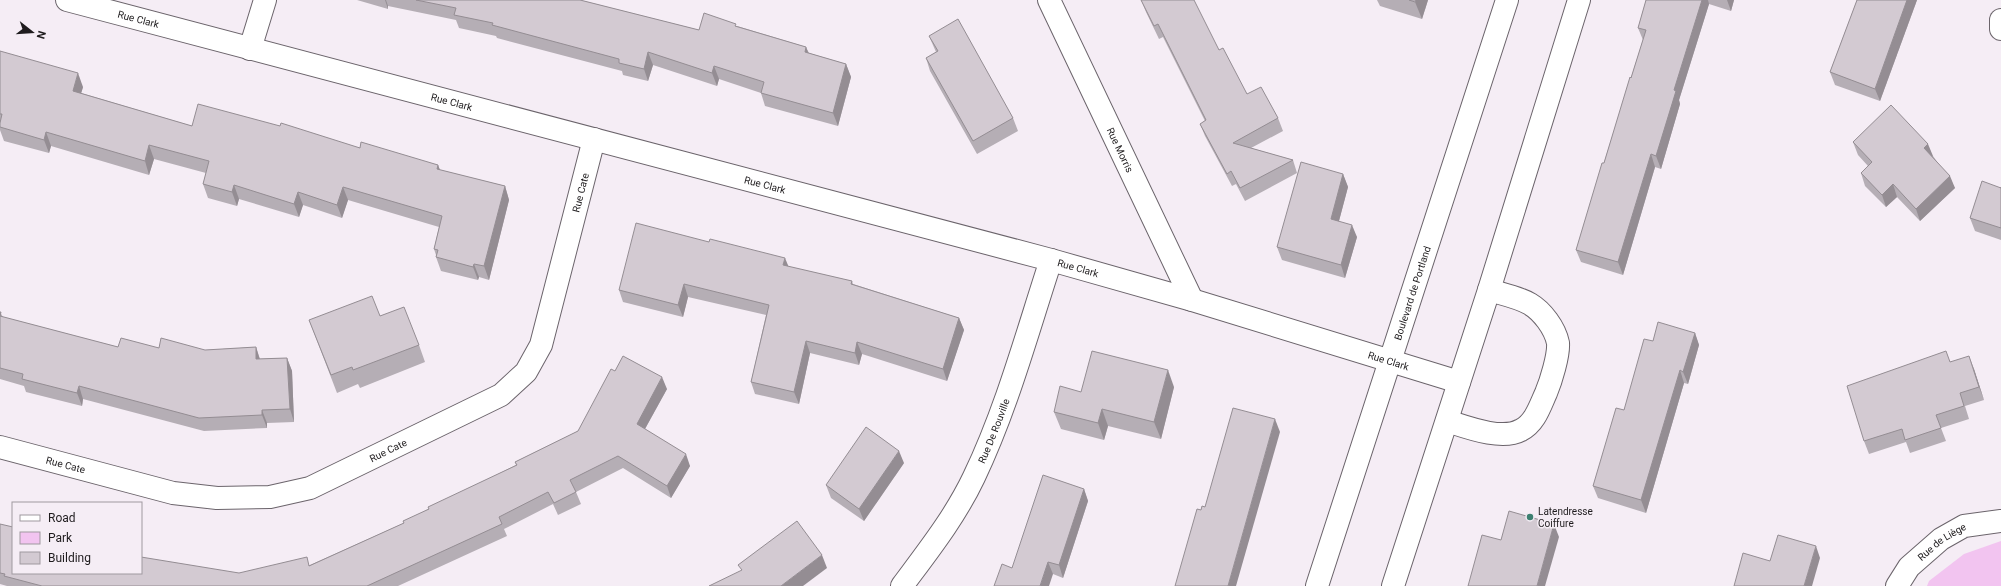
<svg xmlns="http://www.w3.org/2000/svg" width="2001" height="586" font-family="Roboto,sans-serif">
  <style>
    .green { fill: #f2c4f0 }
    .lines { fill: none; stroke-linecap: round; stroke-linejoin: round }
    .street-casing { stroke: #6b646b; stroke-width: 24 }
    .secondary-casing { stroke: #6b646b; stroke-width: 24 }
    .street { stroke: #fff; stroke-width: 22 }
    .secondary { stroke: #fff; stroke-width: 22 }
    .wall { fill: #b5aeb5 }
    .shaded-wall { fill: #948d93 }
    .building { fill: #d3cad2; stroke: #948d93 }
    .poi-dot { fill: #3d8071; stroke: #f5edf5; stroke-width: 1.5 }
    .labels { text-anchor: middle; dominant-baseline: central; stroke-width: 3; stroke-linejoin: round; paint-order: stroke }
    .street-label { font-size: 10px; fill: #1f1c1e; stroke: #f5edf5 }
    .poi-label { font-size: 10px; fill: #1f1c1e; stroke: #f5edf5; text-anchor: start }
  </style>
  <rect width="100%" height="100%" fill="#f5edf5"/>
  <path class="green" d="M2001,541V586H1927L1929,581L1964,554Z"/>
  <g class="lines">
    <g class="street-casing">
      <g id="street">
        <path id="s1" d="M67,0L1051,260L1192,300L1459,382"/>
        <path id="s2" d="M1049,0L1192,300"/>
        <path d="M2001,20V29"/>
        <path d="M250,49L265,0"/>
        <path d="M1447,421C1466,427 1502,441 1521,430C1535,423 1540,406 1546,393C1551,381 1559,355 1558,343C1555,328 1542,311 1530,304C1518,297 1502,294 1489,290"/>
        <path id="s3" d="M0,447L173,493L217,498L270,497L310,488L501,395L526,372L541,345L594,139"/>
        <path id="s4" d="M902,586C928,551 955,517 974,477C1007,408 1027,333 1051,260"/>
        <path id="s5" d="M1897,586L1909,567L1941,539L1964,526L2001,521"/>
      </g>
    </g>
    <g class="secondary-casing">
      <g id="secondary">
        <path id="s6" d="M1317,586L1507,0"/>
        <path d="M1393,586L1489,290L1579,0"/>
      </g>
    </g>
    <use href="#street" class="street"/>
    <use href="#secondary" class="secondary"/>
  </g>
  <g class="wall">
    <path d="M357,0H580L699,30L737,26L806,47L809,53L846,64L851,77L838,126L765,106L761,93L719,79L717,86L653,65L648,81L623,75L622,71L497,38L496,36L459,28L456,20L388,6V9Z"/>
    <path d="M1141,0L1219,50L1247,94L1278,118L1283,131L1251,148L1293,160L1297,173L1245,201L1236,184L1232,186L1205,136L1200,124L1205,121L1163,37L1159,39L1146,12Z"/>
    <path d="M1377,0H1428L1422,19L1380,6Z"/>
    <path d="M1646,0H1734L1731,11L1709,4L1679,100L1680,104L1661,169L1655,167L1623,275L1581,262L1576,250L1643,40L1638,28Z"/>
    <path d="M1857,0H1917L1880,101L1835,85L1830,72Z"/>
    <path d="M929,36L1013,118L1018,131L977,154L930,71L926,58L936,52Z"/>
    <path d="M0,51L83,87L81,93L192,126L360,148L438,165L440,170L505,186L509,200L489,280L479,277L478,280L441,271L436,257V255L434,249L439,227L348,200L342,218L303,205L299,217L239,199L237,206L208,198L203,184L206,173L154,159L149,175L51,146L49,153L4,141L0,130Z"/>
    <path d="M1853,142L1933,156L1955,188L1920,221L1897,197L1886,207L1865,186L1861,173L1868,166L1858,155Z"/>
    <path d="M1343,174L1348,187L1339,221L1357,237L1345,278L1282,260L1277,247Z"/>
    <path d="M2001,187V240L1975,231L1970,218Z"/>
    <path d="M789,267L852,281L853,284L959,318L964,330L947,381L862,354L859,365L810,353L799,404L755,394L751,382L766,315L688,297L683,317L623,302L619,290Z"/>
    <path d="M0,312L3,317L118,347L205,350L256,347L260,359L287,358L292,371L294,422L267,423V428L204,431L83,399L82,406L26,392L24,386L0,379Z"/>
    <path d="M380,316L419,345L425,362L360,388L358,384L337,393L309,320Z"/>
    <path d="M1695,333L1699,345L1688,384L1684,383L1646,513L1598,498L1593,486L1624,410L1653,341Z"/>
    <path d="M1950,362L1974,369L1984,400L1965,406L1969,419L1941,428L1946,441L1910,453L1906,442L1869,454L1864,441Z"/>
    <path d="M615,371L667,389L645,429L690,466L671,498L623,468L576,492L581,504L558,515L553,504L504,529L507,536L398,586H7L0,584V524L13,573H239L310,565L404,523L428,509L516,465L515,462L578,431Z"/>
    <path d="M1174,387L1161,439L1108,426L1104,440L1061,429L1054,412L1081,392Z"/>
    <path d="M904,463L864,521L831,498L826,485Z"/>
    <path d="M1084,489L1088,501L1063,578L1053,574L1012,568Z"/>
  </g>
  <g class="shaded-wall">
    <path d="M385,0H386L388,6V9Z"/>
    <path d="M1416,0H1428L1422,19L1415,2Z"/>
    <path d="M1702,0H1708L1709,4L1679,100L1680,104L1661,169L1656,156L1674,90Z"/>
    <path d="M1727,0H1734L1731,11Z"/>
    <path d="M1907,0H1917L1880,101L1875,89Z"/>
    <path d="M806,47L811,60L805,52Z"/>
    <path d="M648,52L653,65L648,81L644,69Z"/>
    <path d="M846,64L851,77L838,126L833,113Z"/>
    <path d="M714,66L719,79L717,86L712,73Z"/>
    <path d="M78,73L83,87L78,104L73,91Z"/>
    <path d="M46,132L51,146L49,153L44,140Z"/>
    <path d="M1928,144L1933,156L1929,160L1924,148Z"/>
    <path d="M149,145L154,159L149,175L145,161Z"/>
    <path d="M1651,154L1655,167L1623,275L1618,262Z"/>
    <path d="M438,165L443,178L437,169Z"/>
    <path d="M1343,174L1348,187L1336,232L1331,219Z"/>
    <path d="M1950,176L1955,188L1920,221L1916,209Z"/>
    <path d="M1893,184L1897,197L1886,207L1882,195Z"/>
    <path d="M234,185L239,199L237,206L232,192Z"/>
    <path d="M505,186L509,200L489,280L484,266Z"/>
    <path d="M343,187L348,200L342,218L337,205Z"/>
    <path d="M298,192L303,205L299,217L294,204Z"/>
    <path d="M1352,225L1357,237L1345,278L1341,265Z"/>
    <path d="M785,258L790,270L783,265Z"/>
    <path d="M474,264L479,277L478,280L473,267Z"/>
    <path d="M684,284L688,297L683,317L678,305Z"/>
    <path d="M959,318L964,330L947,381L943,369Z"/>
    <path d="M1695,333L1699,345L1688,384L1683,372Z"/>
    <path d="M806,341L810,353L799,404L794,392Z"/>
    <path d="M857,342L862,354L859,365L855,353Z"/>
    <path d="M256,347L260,360L256,359Z"/>
    <path d="M1969,356L1974,369L1984,400L1979,387Z"/>
    <path d="M287,358L292,371L294,422L290,409Z"/>
    <path d="M1168,370L1174,387L1161,439L1154,422Z"/>
    <path d="M1680,370L1684,383L1646,513L1641,500Z"/>
    <path d="M662,377L667,389L641,436L637,424Z"/>
    <path d="M79,386L83,399L82,406L77,393Z"/>
    <path d="M1102,409L1108,426L1104,440L1098,423Z"/>
    <path d="M262,410L267,423V428L262,415Z"/>
    <path d="M1275,419L1280,432L1236,586H1228Z"/>
    <path d="M899,451L904,463L864,521L859,509Z"/>
    <path d="M686,454L690,466L671,498L667,486Z"/>
    <path d="M1084,489L1088,501L1063,578L1059,565Z"/>
    <path d="M1554,524L1559,537L1545,586H1537Z"/>
    <path d="M1816,546L1820,558L1812,586H1804Z"/>
    <path d="M822,555L827,568L803,586H781Z"/>
    <path d="M1048,562L1053,574L1049,586H1040Z"/>
  </g>
  <g class="building">
    <path d="M416,0H580L699,30L704,13L736,24L735,26L806,47L805,52L846,64L833,113L761,93L764,82L714,66L712,73L648,52L644,69L619,63V59L492,25L493,23L454,15L456,8Z"/>
    <path d="M1141,0H1194L1219,50L1223,48L1247,94L1261,87L1278,118L1233,143L1293,160L1240,188L1231,171L1227,174L1200,124L1206,120L1158,24L1154,26Z"/>
    <path d="M1409,0H1416L1415,2Z"/>
    <path d="M1646,0H1702L1674,90L1676,91L1656,156L1651,154L1618,262L1576,250L1602,163H1604L1630,77L1631,78L1646,30L1638,28Z"/>
    <path d="M1857,0H1907L1875,89L1830,72Z"/>
    <path d="M958,19L1013,118L973,141L926,58L938,51L929,36Z"/>
    <path d="M0,51L78,73L73,91L192,126L198,104L280,126L281,123L360,148L361,142L438,165L437,169L505,186L484,266L474,264L473,267L436,257L438,250L434,249L442,216L343,187L337,205L298,192L294,204L234,185L232,192L203,184L209,161L149,145L145,161L46,132L44,140L0,127V123L2,114H0Z"/>
    <path d="M1891,105L1928,144L1924,148L1950,176L1916,209L1893,184L1882,195L1861,173L1872,162L1853,142Z"/>
    <path d="M1301,162L1343,174L1331,219L1352,225L1341,265L1277,247Z"/>
    <path d="M1982,181L2001,188V187V228L1970,218Z"/>
    <path d="M636,223L709,242L710,239L785,258L783,265L852,281L851,284L959,318L943,369L857,342L855,353L806,341L794,392L751,382L769,305L684,284L678,305L619,290Z"/>
    <path d="M372,296L380,316L404,307L419,345L353,370L352,367L331,375L309,320Z"/>
    <path d="M0,312H1L0,316L118,347L121,338L159,348L161,338L205,350L256,347V359L287,358L290,409L262,410V415L199,418L79,386L77,393L22,379L23,374L0,368Z"/>
    <path d="M1658,322L1695,333L1683,372L1680,370L1641,500L1593,486L1616,408L1624,410L1644,339L1653,341Z"/>
    <path d="M1092,351L1168,370L1154,422L1102,409L1098,423L1054,412L1060,386L1081,392Z"/>
    <path d="M1946,351L1950,362L1969,356L1979,387L1960,393L1964,406L1936,415L1941,428L1905,440L1902,429L1864,441L1847,386Z"/>
    <path d="M623,356L662,377L637,424L686,454L667,486L618,456L570,480L576,492L554,503L548,492L499,517L502,524L367,586H42L4,576L5,574L0,573V524L13,527V573H141V557L239,573L307,557L309,566L404,523L403,521L429,509L428,507L517,465L515,462L578,431L611,369L615,371Z"/>
    <path d="M1233,408L1275,419L1228,586H1175L1197,509L1201,510L1202,506L1205,507Z"/>
    <path d="M866,427L899,451L859,509L826,485Z"/>
    <path d="M1043,475L1084,489L1059,565L1048,562L1040,586H994L1002,564L1012,568Z"/>
    <path d="M1509,511L1554,524L1537,586H1468L1482,535L1501,540Z"/>
    <path d="M797,521L822,555L781,586H709L742,570L738,565Z"/>
    <path d="M1778,535L1816,546L1804,586H1734L1743,553L1770,561Z"/>
  </g>
  <circle class="poi-dot" cx="1530" cy="517" r="4"/>
  <g class="labels">
    <g class="street-label">
      <text stroke="none"><textPath href="#s1" startOffset="74">Rue Clark</textPath></text>
      <text stroke="none"><textPath href="#s1" startOffset="398">Rue Clark</textPath></text>
      <text stroke="none"><textPath href="#s2" startOffset="166">Rue Morris</textPath></text>
      <text stroke="none"><textPath href="#s1" startOffset="722">Rue Clark</textPath></text>
      <text stroke="none"><textPath href="#s3" startOffset="752">Rue Cate</textPath></text>
      <text stroke="none"><textPath href="#s1" startOffset="1046">Rue Clark</textPath></text>
      <text stroke="none"><textPath href="#s6" startOffset="308">Boulevard de Portland</textPath></text>
      <text stroke="none"><textPath href="#s1" startOffset="1370">Rue Clark</textPath></text>
      <text stroke="none"><textPath href="#s4" startOffset="181">Rue De Rouville</textPath></text>
      <text stroke="none"><textPath href="#s3" startOffset="404">Rue Cate</textPath></text>
      <text stroke="none"><textPath href="#s3" startOffset="68">Rue Cate</textPath></text>
      <text stroke="none"><textPath href="#s5" startOffset="64">Rue de Liège</textPath></text>
    </g>
    <g class="poi-label">
      <text x="1538" y="511">Latendresse<tspan x="1538" dy="12">Coiffure</tspan></text>
    </g>
  </g>
  <rect x="12" y="502" width="130" height="72" fill="#f5edf5" stroke="#9f999f"/>
  <rect x="20" y="515" width="20" height="6" fill="#ffffff" stroke="#9f999f"/>
  <text x="48" y="522" font-size="12" fill="#1f1c1e">Road</text>
  <rect x="20" y="532" width="20" height="12" fill="#f2c4f0" stroke="#9f999f"/>
  <text x="48" y="542" font-size="12" fill="#1f1c1e">Park</text>
  <rect x="20" y="552" width="20" height="12" fill="#d3cad2" stroke="#9f999f"/>
  <text x="48" y="562" font-size="12" fill="#1f1c1e">Building</text>
  <g transform="translate(32 32) rotate(107)" stroke="#f5edf5" stroke-width="3" paint-order="stroke">
  <path d="M0-3L7 15L0 10L-7 15Z" fill="#1f1c1e"/>
  <text y="-6" font-size="11" font-weight="bold" text-anchor="middle" fill="#1f1c1e">N</text>
  </g>
</svg>
